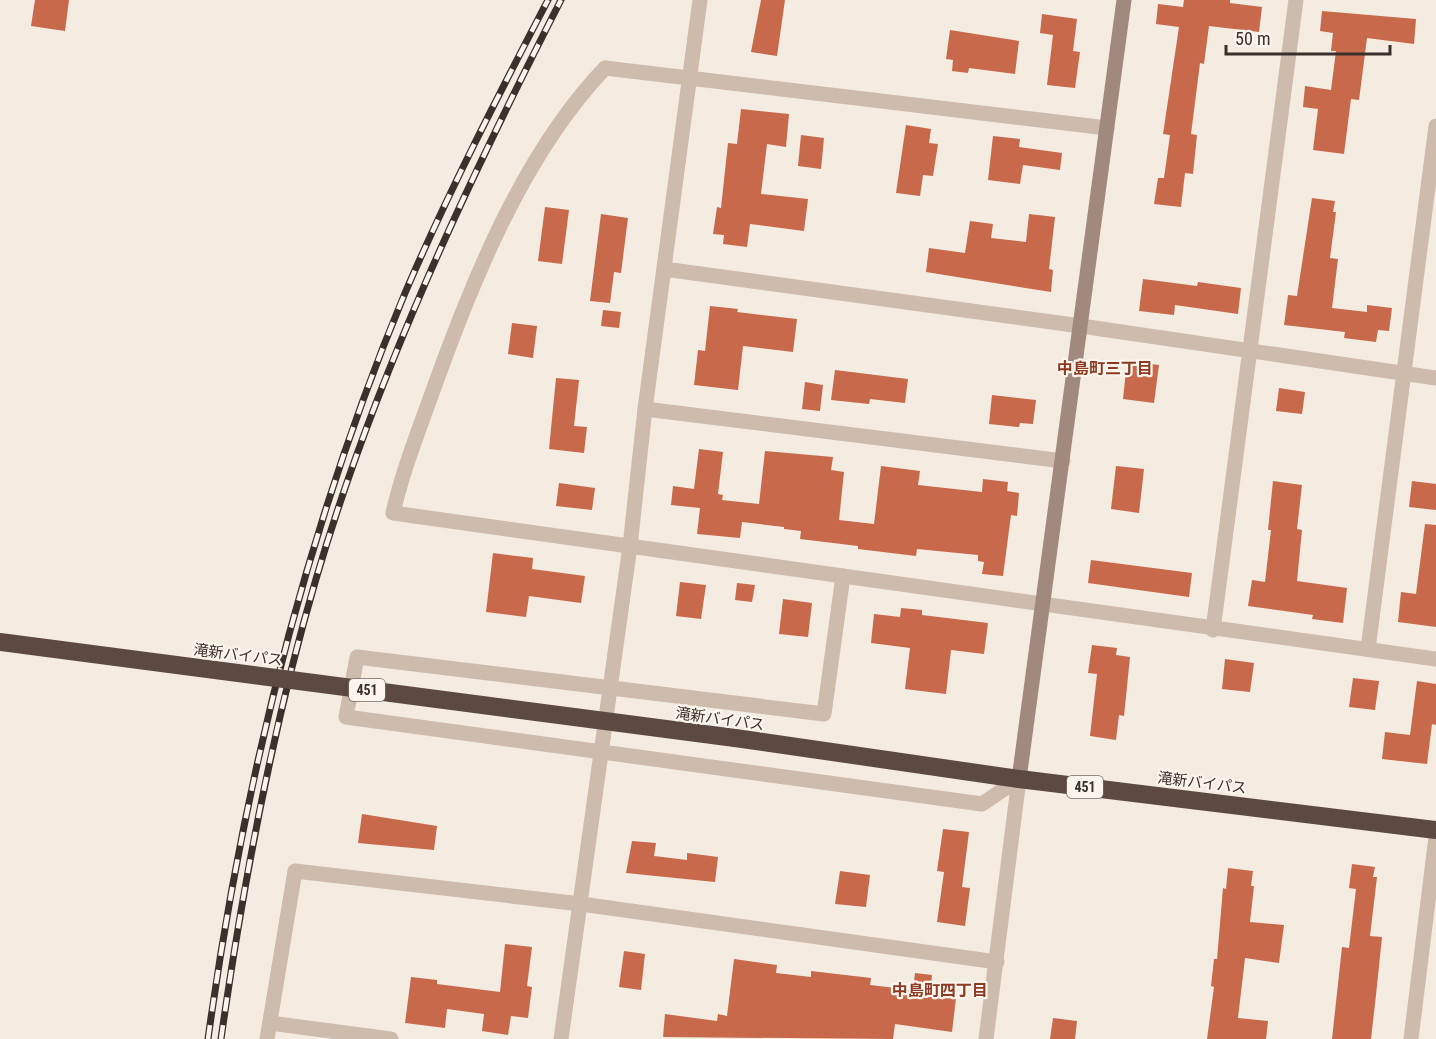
<svg xmlns="http://www.w3.org/2000/svg" width="1436" height="1039" font-family="'Roboto Condensed','Noto Sans JP',sans-serif">
  <style>
    .building { fill: #c8694b }
    .lines { fill: none; stroke-linecap: round; stroke-linejoin: round }
    .street { stroke: #cdbbac; stroke-width: 15 }
    .secondary { stroke: #a18a7d; stroke-width: 15 }
    .highway { stroke: #5c4a42; stroke-width: 18 }
    .rail-casing { stroke: #3b302b; stroke-width: 7 }
    .rail { stroke: #fbf5ee; stroke-width: 4.5; stroke-dasharray: 14; stroke-linecap: butt }
    .highway-bridge { stroke: #5c4a42; stroke-width: 18 }
    .labels { text-anchor: middle; dominant-baseline: central; stroke-width: 4.5; stroke-linejoin: round; paint-order: stroke }
    .shield { fill: #fbf5ee; stroke: #756b66; stroke-width: 1.5 }
    .shield-label { font-size: 14px; font-weight: bold; fill: #3b302b }
    .street-label { font-size: 15px; fill: #3b302b; stroke: #fbf5ee }
    .neighbourhood-label { font-size: 16px; font-weight: bold; fill: #8c3b22; stroke: #fbf5ee }
  </style>
  <rect width="100%" height="100%" fill="#f4ebe1"/>
  <g class="building">
    <path d="M35,0H69L65,31L31,26Z"/>
    <path d="M761,0H785L777,56L751,52Z"/>
    <path d="M1184,0H1230V3L1262,7L1259,32L1209,26L1204,64L1200,63L1191,134L1197,135L1193,174L1185,173L1181,207L1154,204L1158,178H1164L1170,135L1163,134L1179,27L1156,24L1158,4L1183,7Z"/>
    <path d="M1322,11L1416,19L1414,44L1367,38L1359,100L1351,99L1344,154L1313,150L1318,109L1303,107L1305,86L1331,90L1336,51H1331L1333,33L1320,31Z"/>
    <path d="M1042,14L1077,19L1073,51L1080,52L1075,88L1047,85L1053,35L1040,33Z"/>
    <path d="M950,30L1019,41L1015,74L969,68L968,73L952,71L953,60L946,59Z"/>
    <path d="M741,109L789,114L786,147L767,144L761,194L808,199L804,231L750,224L747,247L723,244L724,235L713,234L717,207L721,208L728,143L737,144Z"/>
    <path d="M906,125L931,129L929,143L938,144L933,176L923,175L920,196L896,193Z"/>
    <path d="M801,135L824,138L821,169L798,166Z"/>
    <path d="M993,136L1020,139L1019,147L1062,153L1060,170L1023,165L1020,184L988,180Z"/>
    <path d="M1312,198L1335,201L1333,212H1336L1330,258L1338,259L1332,308L1367,312V305L1392,308L1389,331L1378,330L1376,342L1344,338L1345,332L1284,325L1288,295L1297,296Z"/>
    <path d="M545,207L569,210L562,264L538,261Z"/>
    <path d="M601,214L628,218L621,273L614,272L610,303L590,301Z"/>
    <path d="M1029,214L1055,217L1049,269L1053,270L1051,292L926,272L929,248L965,253L970,221L993,224L991,238L1026,242Z"/>
    <path d="M1143,279L1197,286L1198,282L1241,288L1238,314L1175,305L1174,315L1139,311Z"/>
    <path d="M710,306L738,309L737,312L797,319L793,352L743,346L738,390L694,385L698,350L705,351Z"/>
    <path d="M603,310L621,312L619,328L601,326Z"/>
    <path d="M512,323L537,326L533,358L508,354Z"/>
    <path d="M1127,361L1159,365L1154,403L1123,399Z"/>
    <path d="M835,370L908,379L905,403L870,399L869,404L831,400Z"/>
    <path d="M556,378L579,380L574,426L587,427L584,453L549,449Z"/>
    <path d="M805,382L823,385L820,411L802,409Z"/>
    <path d="M1279,388L1305,392L1302,414L1276,411Z"/>
    <path d="M992,395L1036,400L1033,424L1020,423L1019,427L989,424Z"/>
    <path d="M699,449L723,452L718,494L723,495L722,500L759,504L765,451L833,457L831,470L844,472L839,520L874,524L881,466L920,471L918,485L982,492L983,479L1008,482L1007,491L1019,493L1017,516L1011,515L1003,576L982,574L984,562L978,561V555L917,549L916,556L858,549V546L800,539L801,531L784,529V527L742,522L740,538L697,534L700,508L671,505L673,486L694,489Z"/>
    <path d="M1116,466L1144,469L1139,513L1111,509Z"/>
    <path d="M1273,481L1302,485L1297,529L1302,530L1297,581L1347,588L1343,623L1312,619L1313,615L1248,606L1252,580L1265,582L1271,530H1268Z"/>
    <path d="M1412,481L1436,484V510L1409,507Z"/>
    <path d="M559,483L595,488L592,510L556,506Z"/>
    <path d="M1425,524L1436,525V627L1398,622L1401,592L1416,594Z"/>
    <path d="M493,553L533,558L532,569L585,576L581,603L529,596L526,617L486,612Z"/>
    <path d="M1091,560L1192,573L1189,597L1088,583Z"/>
    <path d="M680,582L706,585L701,619L676,616Z"/>
    <path d="M737,583L755,585L752,602L735,600Z"/>
    <path d="M783,599L812,603L808,637L779,634Z"/>
    <path d="M901,608L922,610V615L988,623L984,654L951,650L946,694L905,689L910,648L871,643L874,614L900,617Z"/>
    <path d="M1092,645L1117,648L1116,655L1130,657L1124,716L1119,715L1116,740L1090,736L1097,674L1088,673Z"/>
    <path d="M1225,659L1254,663L1250,692L1222,689Z"/>
    <path d="M1353,678L1379,681L1375,710L1349,707Z"/>
    <path d="M1417,681L1436,684V725L1432,724L1427,764L1382,759L1385,732L1410,735Z"/>
    <path d="M362,814L437,826L434,850L358,843Z"/>
    <path d="M943,829L969,832L962,887L970,888L965,926L937,922L944,872L937,871Z"/>
    <path d="M632,841L656,843L654,856L687,860V853L718,857L715,882L626,873Z"/>
    <path d="M1352,864L1375,867L1373,877H1377L1370,936L1382,937L1376,995L1371,1039H1332L1342,947L1349,948L1356,889L1349,888Z"/>
    <path d="M1228,868L1253,871L1251,886H1254L1250,922L1284,925L1279,963L1245,958L1238,1018L1268,1021L1266,1039H1207L1214,987L1211,986L1214,959H1217L1223,888L1226,889Z"/>
    <path d="M840,871L870,875L866,907L835,904Z"/>
    <path d="M505,944L532,947L527,986L532,987L528,1018L511,1016L508,1035L482,1031L484,1014L447,1009L445,1028L405,1023L411,977L437,980V984L500,992Z"/>
    <path d="M624,951L645,954L641,990L619,987Z"/>
    <path d="M734,959L777,965L776,973L811,977V971L871,978L870,985L913,990L915,973L932,975L930,995L956,998L952,1032L895,1024L893,1039L663,1037L665,1014L717,1021L718,1014L727,1016Z"/>
    <path d="M1053,1018L1077,1021L1075,1039H1050Z"/>
  </g>
  <g class="lines">
    <g class="street">
      <path d="M1107,128L605,68C522,155 471,284 431,396C417,435 402,473 393,513L1436,659"/>
      <path d="M664,269L1081,326L1436,378"/>
      <path d="M645,409L1063,461"/>
      <path d="M843,576L824,714L357,657L346,717L982,804L1019,779"/>
      <path d="M1213,630L1296,0"/>
      <path d="M1368,649L1436,126"/>
      <path d="M270,1023L391,1039"/>
      <path d="M267,1039L295,871L581,904L997,962"/>
      <path d="M561,1039L630,546L645,409L700,0"/>
      <path d="M986,1039L1019,779"/>
      <path d="M1411,1039L1436,837"/>
    </g>
    <path class="secondary" d="M1019,779L1124,0"/>
    <path class="highway" d="M735,738L1019,779L1436,830"/>
    <g class="rail-casing">
      <g id="rail">
        <path d="M208,1039C243,785 306,530 405,293C448,193 498,96 548,0"/>
        <path d="M221,1039C243,884 272,729 316,579C375,378 466,186 561,0"/>
      </g>
    </g>
    <use href="#rail" class="rail"/>
    <path class="highway-bridge" d="M0,642L735,738"/>
  </g>
  <g class="labels">
    <g class="shield">
      <rect x="349" y="679" width="36" height="22" rx="4.5"/>
      <rect x="1067" y="776" width="36" height="22" rx="4.5"/>
    </g>
    <g class="shield-label">
      <text x="367" y="690">451</text>
      <text x="1085" y="787">451</text>
    </g>
    <g class="street-label">
      <text transform="translate(238 655) rotate(7)">滝新バイパス</text>
      <text transform="translate(720 719) rotate(8)">滝新バイパス</text>
      <text transform="translate(1202 783) rotate(7)">滝新バイパス</text>
    </g>
    <g class="neighbourhood-label">
      <text x="1105" y="368">中島町三丁目</text>
      <text x="940" y="990">中島町四丁目</text>
    </g>
  </g>
  <path d="M1226 45v9h164v-9" fill="none" stroke="#3b302b" stroke-width="3"/>
  <text x="1235" y="45" font-size="18" fill="#3b302b" stroke="#fbf5ee" stroke-width="4.5" paint-order="stroke">50 m</text>
</svg>
